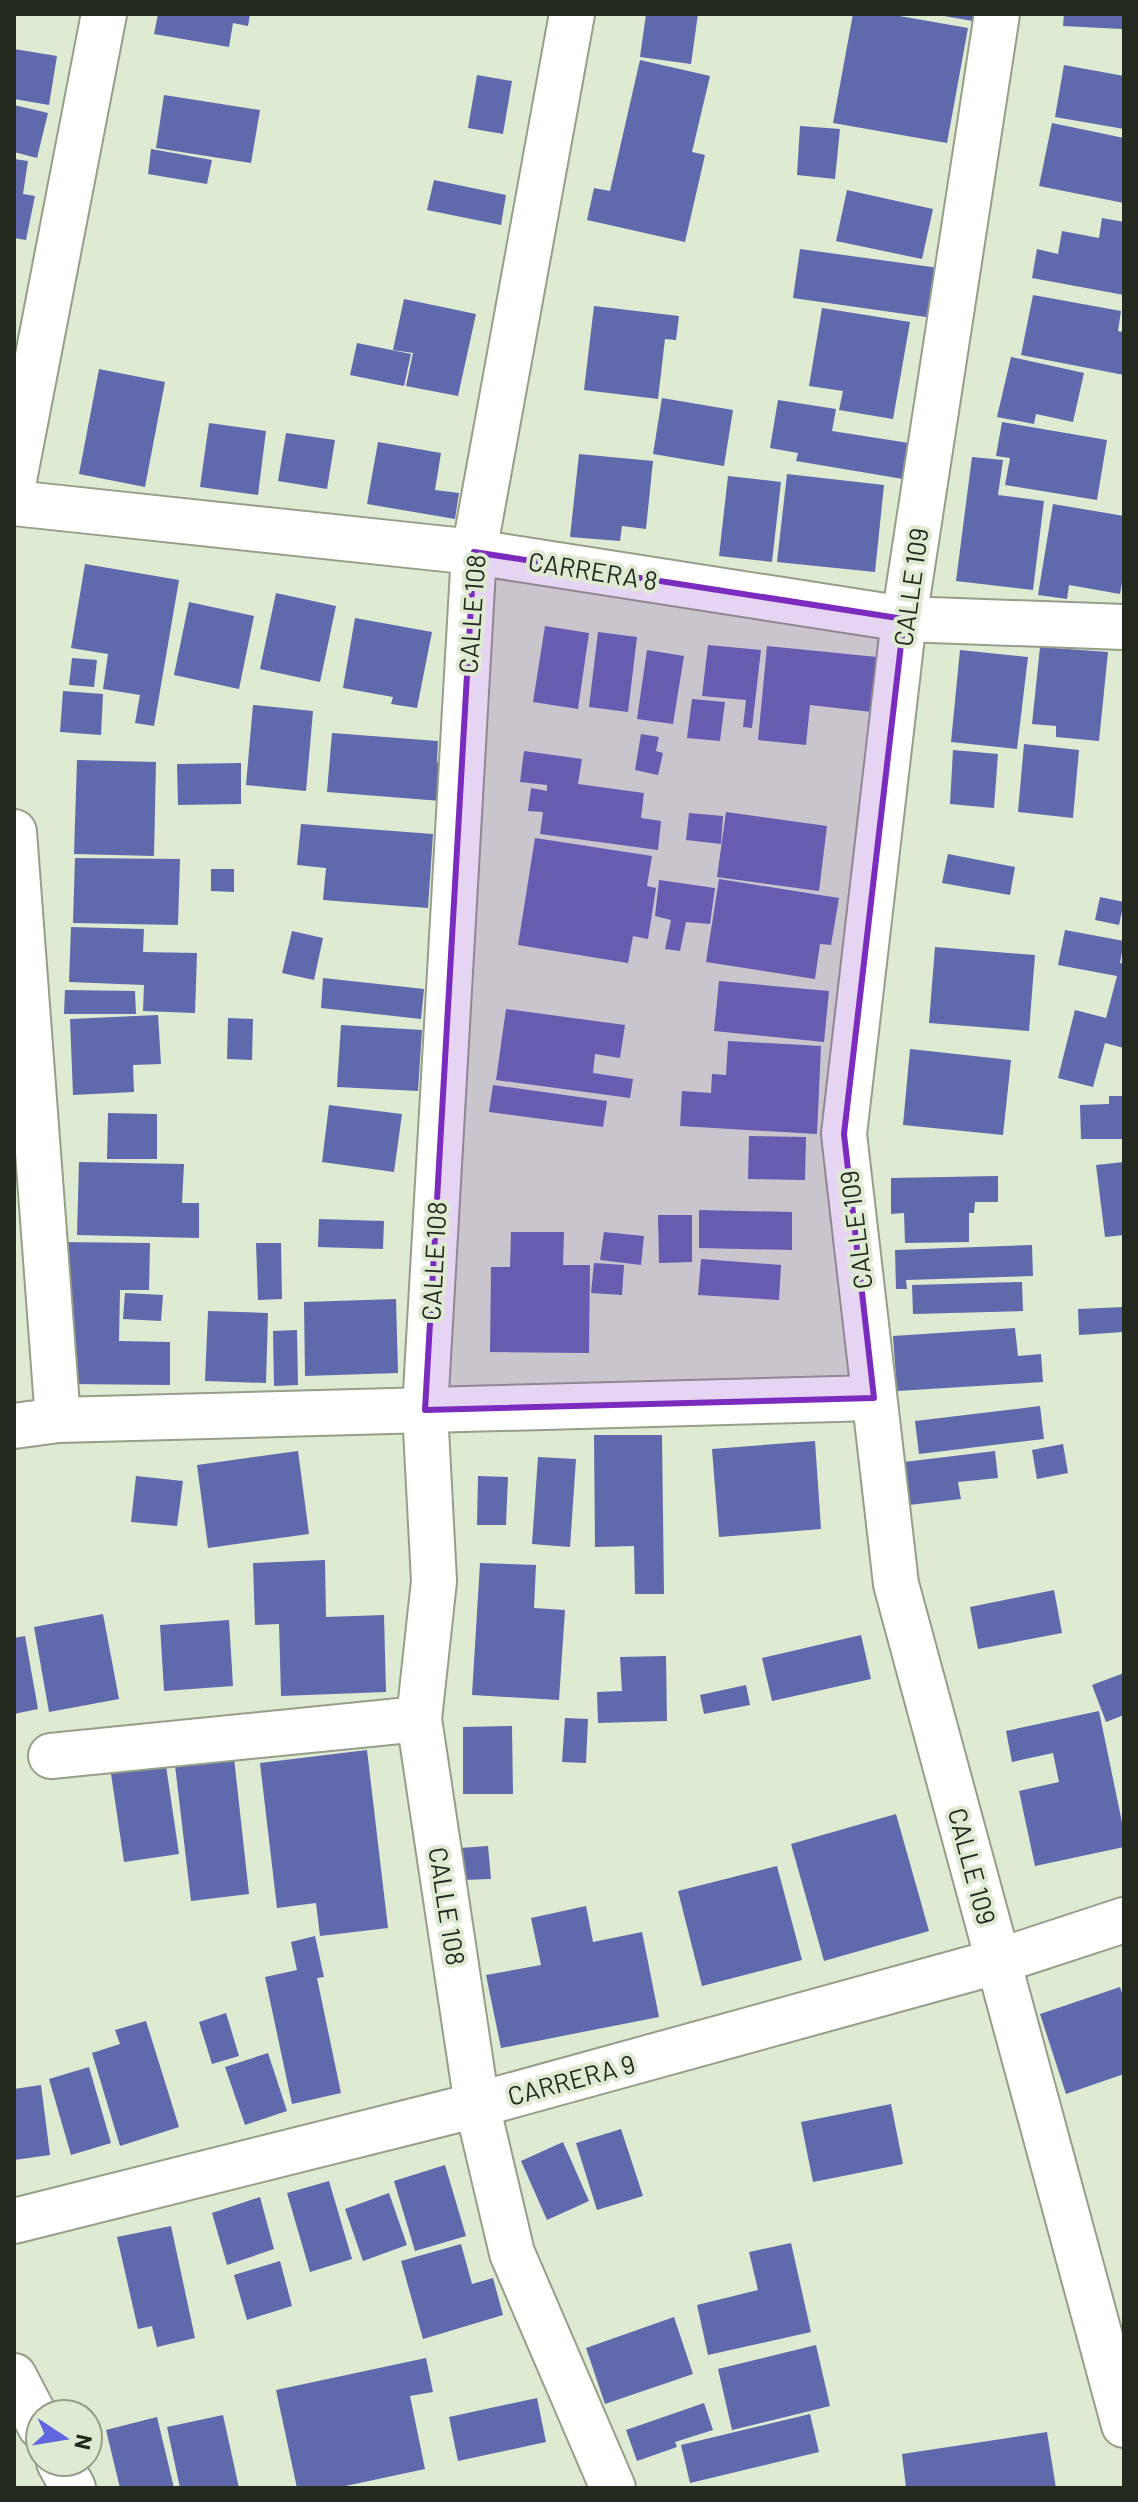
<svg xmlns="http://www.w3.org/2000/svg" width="1138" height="2502" font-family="Barlow,sans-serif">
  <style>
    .building { fill: #6169ad }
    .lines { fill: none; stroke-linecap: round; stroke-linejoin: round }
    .pedestrian-casing { stroke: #949f88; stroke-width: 48 }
    .minor-casing { stroke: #949f88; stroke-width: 48 }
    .pedestrian { stroke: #fff; stroke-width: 44 }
    .minor { stroke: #fff; stroke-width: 44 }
    .marked { fill: #7b2cbf; fill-opacity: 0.2; stroke: #7b2cbf; stroke-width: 6; stroke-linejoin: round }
    .labels { text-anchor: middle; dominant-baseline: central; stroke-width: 8; stroke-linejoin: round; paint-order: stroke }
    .street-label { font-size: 26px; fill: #24291f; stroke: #deead1 }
  </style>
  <rect width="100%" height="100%" fill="#deead1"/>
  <g class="building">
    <path d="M158,14H250L248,26L233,23L229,47L154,34Z"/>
    <path d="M646,14H698L691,64L640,57Z"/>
    <path d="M853,14H888L968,28L947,143L833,123Z"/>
    <path d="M933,14H979L978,22Z"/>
    <path d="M1064,14H1123L1122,29L1063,26Z"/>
    <path d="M14,49L57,56L49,105L14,99Z"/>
    <path d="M640,60L710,76L692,152L705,155L685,242L587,220L594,188L610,191Z"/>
    <path d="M1064,65L1124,76V129L1055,117Z"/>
    <path d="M477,75L512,81L503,134L468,128Z"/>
    <path d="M164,95L260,110L251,163L156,148Z"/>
    <path d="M14,105L48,113L37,158L14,152Z"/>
    <path d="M1052,123L1124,138V203L1039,186Z"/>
    <path d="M800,126L840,129L835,179L797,175Z"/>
    <path d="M151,149L212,160L207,184L148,174Z"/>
    <path d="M14,159L28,161L23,194L35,196L26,240L14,238Z"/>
    <path d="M434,180L506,195L501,225L427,210Z"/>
    <path d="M847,190L933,209L922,259L836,241Z"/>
    <path d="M1102,218L1124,222V295L1032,278L1037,249L1058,254L1062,231L1099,238Z"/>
    <path d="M800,249L939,268L933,318L793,298Z"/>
    <path d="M1033,295L1121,311L1118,331L1124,332V375L1021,355Z"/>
    <path d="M404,299L476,314L458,396L406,386L413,353L393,350Z"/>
    <path d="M594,306L679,316L676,340L665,339L658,399L584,390Z"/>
    <path d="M822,308L910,322L893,419L839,410L843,391L809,386Z"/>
    <path d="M357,343L411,354L404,386L350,375Z"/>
    <path d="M1011,357L1084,373L1073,422L1036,414L1034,424L997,417Z"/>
    <path d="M99,369L165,382L145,487L79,474Z"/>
    <path d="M662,398L733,410L724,466L653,454Z"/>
    <path d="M778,400L836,409L832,431L909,443L903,479L796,461L798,453L770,448Z"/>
    <path d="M1002,422L1107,440L1097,500L1005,485L1010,458L996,456Z"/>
    <path d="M209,423L266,431L258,495L200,487Z"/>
    <path d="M286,433L335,440L327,489L278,481Z"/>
    <path d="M378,442L441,453L435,490L459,493L455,519L367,504Z"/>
    <path d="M579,454L653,461L646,529L622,526L620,541L570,537Z"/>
    <path d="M972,457L1003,460L998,495L1044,501L1033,590L956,581Z"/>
    <path d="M787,474L884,485L875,572L777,562Z"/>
    <path d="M728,476L781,482L772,562L719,556Z"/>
    <path d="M1053,504L1124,516V571L1120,594L1069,585L1067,599L1038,595Z"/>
    <path d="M85,564L179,580L154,726L135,723L140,695L103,689L108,654L71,648Z"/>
    <path d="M276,593L336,606L320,682L260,669Z"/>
    <path d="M189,602L254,616L239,689L174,675Z"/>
    <path d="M355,618L432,632L417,708L391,704L393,697L343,688Z"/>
    <path d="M545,626L589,633L578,709L533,702Z"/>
    <path d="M598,632L637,637L628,712L589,707Z"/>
    <path d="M708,645L761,650L752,728L743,727L746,700L702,696Z"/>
    <path d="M767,646L877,657L872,712L810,705L806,745L758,740Z"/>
    <path d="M1040,647L1108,652L1099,741L1056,737V726L1032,724Z"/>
    <path d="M647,650L684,656L673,724L637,719Z"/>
    <path d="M960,650L1028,657L1017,749L951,742Z"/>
    <path d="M72,658L97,660L94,687L69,685Z"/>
    <path d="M63,691L103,694L101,735L60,732Z"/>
    <path d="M692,699L725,702L720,741L687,738Z"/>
    <path d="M253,705L313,711L306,791L246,785Z"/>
    <path d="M332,733L438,741L437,762L444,763L441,801L327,792Z"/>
    <path d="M641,734L659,737L656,751L663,753L658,775L635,770Z"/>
    <path d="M1024,744L1079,750L1073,818L1018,812Z"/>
    <path d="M953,750L998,754L994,808L950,804Z"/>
    <path d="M524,751L582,759L578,784L644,793L641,818L661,821L658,850L540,834L543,812L528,811L531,788L547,791V785L520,782Z"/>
    <path d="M77,760L156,762L154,856L74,854Z"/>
    <path d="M241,763V804L178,805L177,764Z"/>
    <path d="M726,812L827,826L819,891L717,877Z"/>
    <path d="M689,813L723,816L721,844L686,840Z"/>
    <path d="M301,824L433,834L428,908L323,900L326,868L297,865Z"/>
    <path d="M535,838L652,856L647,886L656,888L648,939L633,936L628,963L518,945Z"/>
    <path d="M948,854L1015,867L1010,895L942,883Z"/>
    <path d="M75,858L180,859L178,925L73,923Z"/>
    <path d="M211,869H234V892L211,891Z"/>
    <path d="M719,879L839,898L831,945L820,944L815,979L706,962Z"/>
    <path d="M659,880L715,888L710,924L686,922L680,951L665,949L671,920L655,916Z"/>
    <path d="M1100,897L1124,902L1119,925L1095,920Z"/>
    <path d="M71,927L144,929L143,952L197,953L195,1013L143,1011L144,985L69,982Z"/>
    <path d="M1065,930L1124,941L1120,963L1124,964V1048L1105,1043L1093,1087L1058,1078L1075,1010L1106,1018L1117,976L1058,965Z"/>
    <path d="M292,931L323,938L314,980L282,973Z"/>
    <path d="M935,947L1035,955L1029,1031L929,1023Z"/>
    <path d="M323,978L424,989L421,1019L321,1008Z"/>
    <path d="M719,981L829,991L824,1042L714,1031Z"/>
    <path d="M65,990L135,991L136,1014H64Z"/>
    <path d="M506,1009L625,1025L620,1058L595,1054L593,1073L633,1079L630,1098L496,1080Z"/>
    <path d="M158,1015L161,1064L133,1065L134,1092L73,1095L70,1019Z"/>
    <path d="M228,1018L253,1019L252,1060L227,1059Z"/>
    <path d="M341,1025L422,1030L418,1091L337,1087Z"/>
    <path d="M728,1041L821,1046L817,1134L680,1126L682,1091L711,1093L712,1074L726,1075Z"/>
    <path d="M910,1049L1011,1060L1003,1135L903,1125Z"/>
    <path d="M493,1085L607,1101L603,1127L489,1112Z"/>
    <path d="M1109,1096H1124V1139H1081L1080,1105L1109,1104Z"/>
    <path d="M329,1105L402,1114L394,1172L322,1162Z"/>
    <path d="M108,1113L157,1114V1159H107Z"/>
    <path d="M749,1136L806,1137L805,1180L748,1179Z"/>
    <path d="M79,1162L184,1164L182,1203H199V1238L77,1235Z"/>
    <path d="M1124,1162V1235L1105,1237L1096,1165Z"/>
    <path d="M998,1176V1202H975L974,1213H969V1242L905,1243L904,1213L891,1214V1178Z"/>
    <path d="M699,1210L792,1212V1250L699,1248Z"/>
    <path d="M658,1215H692V1262L659,1263Z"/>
    <path d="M319,1219L384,1221L383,1249L318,1247Z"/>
    <path d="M511,1232H564L563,1265H590L589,1353L490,1352L491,1267H510Z"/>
    <path d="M604,1232L644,1236L641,1265L600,1260Z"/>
    <path d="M58,1242L150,1243L149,1290H120L119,1341L170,1342V1385L67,1384Z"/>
    <path d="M256,1243H281L282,1299L258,1300Z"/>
    <path d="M1032,1245L1033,1276L906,1280L907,1289H896L895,1250Z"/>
    <path d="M701,1259L781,1265L779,1300L698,1295Z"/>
    <path d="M594,1263L624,1265L622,1295L591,1293Z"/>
    <path d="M1022,1282L1023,1311L913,1314L912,1285Z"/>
    <path d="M125,1293L163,1295L161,1321L123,1319Z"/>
    <path d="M396,1299L398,1373L305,1376L304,1302Z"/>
    <path d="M1124,1307V1332L1079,1335L1078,1309Z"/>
    <path d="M208,1311L268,1313L266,1383L205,1381Z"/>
    <path d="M1015,1328L1018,1356L1041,1354L1043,1382L897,1391L893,1336Z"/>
    <path d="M297,1330L298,1385L274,1386L273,1331Z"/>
    <path d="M1040,1406L1044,1439L919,1454L915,1421Z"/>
    <path d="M594,1435H662L664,1594H635L634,1546L595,1547Z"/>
    <path d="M815,1441L821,1529L719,1537L712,1449Z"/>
    <path d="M1063,1444L1068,1473L1037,1479L1032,1450Z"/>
    <path d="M298,1451L309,1534L208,1548L197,1465Z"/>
    <path d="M995,1451L998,1478L958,1482L961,1499L909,1505L904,1462Z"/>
    <path d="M538,1457L576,1459L570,1547L532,1544Z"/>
    <path d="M136,1476L183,1481L177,1526L131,1522Z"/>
    <path d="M478,1476L508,1477L506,1525H477Z"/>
    <path d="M325,1560L326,1617L384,1615L386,1692L281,1696L279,1624L255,1625L253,1563Z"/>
    <path d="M480,1563L536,1565L534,1608L565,1610L559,1700L472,1695Z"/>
    <path d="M1054,1590L1062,1633L978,1649L970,1607Z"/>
    <path d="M103,1614L119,1699L49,1712L34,1627Z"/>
    <path d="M229,1620L233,1686L164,1691L160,1625Z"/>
    <path d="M861,1635L871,1679L772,1701L762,1658Z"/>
    <path d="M25,1636L38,1709L14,1714V1638Z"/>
    <path d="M666,1656L667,1721L598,1723L597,1692L622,1691L620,1657Z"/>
    <path d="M1124,1673V1715L1106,1722L1092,1685Z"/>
    <path d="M746,1685L750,1705L704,1714L700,1695Z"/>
    <path d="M1099,1711L1124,1832V1847L1035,1866L1019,1791L1059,1782L1053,1753L1012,1762L1006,1731Z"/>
    <path d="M565,1718L588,1719L586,1763L562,1762Z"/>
    <path d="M512,1726L513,1794H463V1727Z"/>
    <path d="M367,1750L388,1928L320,1936L316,1903L277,1908L260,1763Z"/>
    <path d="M234,1758L249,1894L191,1901L175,1765Z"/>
    <path d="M165,1759L179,1854L124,1862L110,1767Z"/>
    <path d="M896,1814L929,1931L824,1961L791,1844Z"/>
    <path d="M488,1846L491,1879L462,1880L460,1848Z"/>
    <path d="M777,1866L802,1960L702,1986L678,1891Z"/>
    <path d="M586,1906L593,1942L642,1932L659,2017L501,2048L486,1975L541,1965L531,1918Z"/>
    <path d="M315,1936L324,1977L317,1978L341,2093L292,2104L265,1977L297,1970L291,1942Z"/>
    <path d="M1120,1987L1124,1999V2074L1066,2094L1040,2014Z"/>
    <path d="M226,2013L239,2056L212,2064L199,2022Z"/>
    <path d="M146,2021L179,2127L120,2146L92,2053L120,2044L115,2030Z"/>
    <path d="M268,2053L287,2111L245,2125L225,2067Z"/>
    <path d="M89,2067L111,2143L71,2155L49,2079Z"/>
    <path d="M41,2085L50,2155L14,2160V2089Z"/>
    <path d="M891,2104L903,2164L813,2182L801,2122Z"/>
    <path d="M621,2129L643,2196L597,2210L576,2143Z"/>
    <path d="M563,2142L589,2201L547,2220L521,2161Z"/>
    <path d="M445,2165L466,2236L415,2251L394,2181Z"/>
    <path d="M329,2181L352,2259L310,2272L287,2193Z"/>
    <path d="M389,2193L407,2245L363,2261L345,2209Z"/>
    <path d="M260,2197L274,2249L227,2265L212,2213Z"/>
    <path d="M171,2226L195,2338L157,2347L152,2326L138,2329L117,2237Z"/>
    <path d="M791,2243L811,2332L708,2355L697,2305L758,2290L749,2252Z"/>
    <path d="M461,2244L472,2284L493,2278L503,2315L423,2339L401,2261Z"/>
    <path d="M280,2261L292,2306L247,2320L234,2275Z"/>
    <path d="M674,2317L693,2374L605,2404L586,2348Z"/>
    <path d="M816,2345L830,2406L732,2430L718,2369Z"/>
    <path d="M426,2358L433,2392L410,2396L425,2469L336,2488H297L276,2390Z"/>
    <path d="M537,2398L546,2442L458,2461L449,2417Z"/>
    <path d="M704,2403L713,2430L675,2442L677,2447L637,2461L626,2430Z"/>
    <path d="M810,2414L819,2452L690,2483L681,2445Z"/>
    <path d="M223,2415L239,2488H180L167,2427Z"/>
    <path d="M157,2417L174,2488H120L106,2430Z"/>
    <path d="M1047,2432L1056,2488H906L902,2454Z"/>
  </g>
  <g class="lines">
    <g class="pedestrian-casing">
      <g id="pedestrian">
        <path d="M14,2376L40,2426"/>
        <path d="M59,2462L73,2488"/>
      </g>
    </g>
    <g class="minor-casing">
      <g id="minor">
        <path d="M572,14L474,552L425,1410L434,1581L419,1719L477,2105L512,2253L613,2488"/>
        <path d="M997,14L904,619L844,1134L896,1584L1124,2425"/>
        <path d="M14,480L104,14"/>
        <path d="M14,503L474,552L904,619L1124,627"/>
        <path d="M14,832L58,1420"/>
        <path d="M14,1426L58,1420L874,1398"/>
        <path d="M51,1756L419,1719"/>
        <path d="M14,2221L477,2105L999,1961L1124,1920"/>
      </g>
    </g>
    <use href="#pedestrian" class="pedestrian"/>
    <use href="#minor" class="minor"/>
  </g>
  <path class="marked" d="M474,552L904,619L844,1134L874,1398L425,1410Z"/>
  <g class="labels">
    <g class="street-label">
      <text transform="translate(593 570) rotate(9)">CARRERA 8</text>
      <text transform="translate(910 587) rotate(-82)">CALLE 109</text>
      <text transform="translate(471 614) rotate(-86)">CALLE 108</text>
      <text transform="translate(855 1230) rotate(-97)">CALLE 109</text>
      <text transform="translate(433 1261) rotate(-87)">CALLE 108</text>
      <text transform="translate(973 1866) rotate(75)">CALLE 109</text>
      <text transform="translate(448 1906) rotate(81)">CALLE 108</text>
      <text transform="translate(571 2079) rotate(-15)">CARRERA 9</text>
    </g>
  </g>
  <rect width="1138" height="2502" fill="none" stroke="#24291f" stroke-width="32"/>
  <g transform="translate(64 2438) rotate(102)"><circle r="38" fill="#deead1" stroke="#949d8a" stroke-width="2"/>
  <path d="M0-6L14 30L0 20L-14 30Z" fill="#6066de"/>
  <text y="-12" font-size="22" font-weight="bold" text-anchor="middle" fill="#24291f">N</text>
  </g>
</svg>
